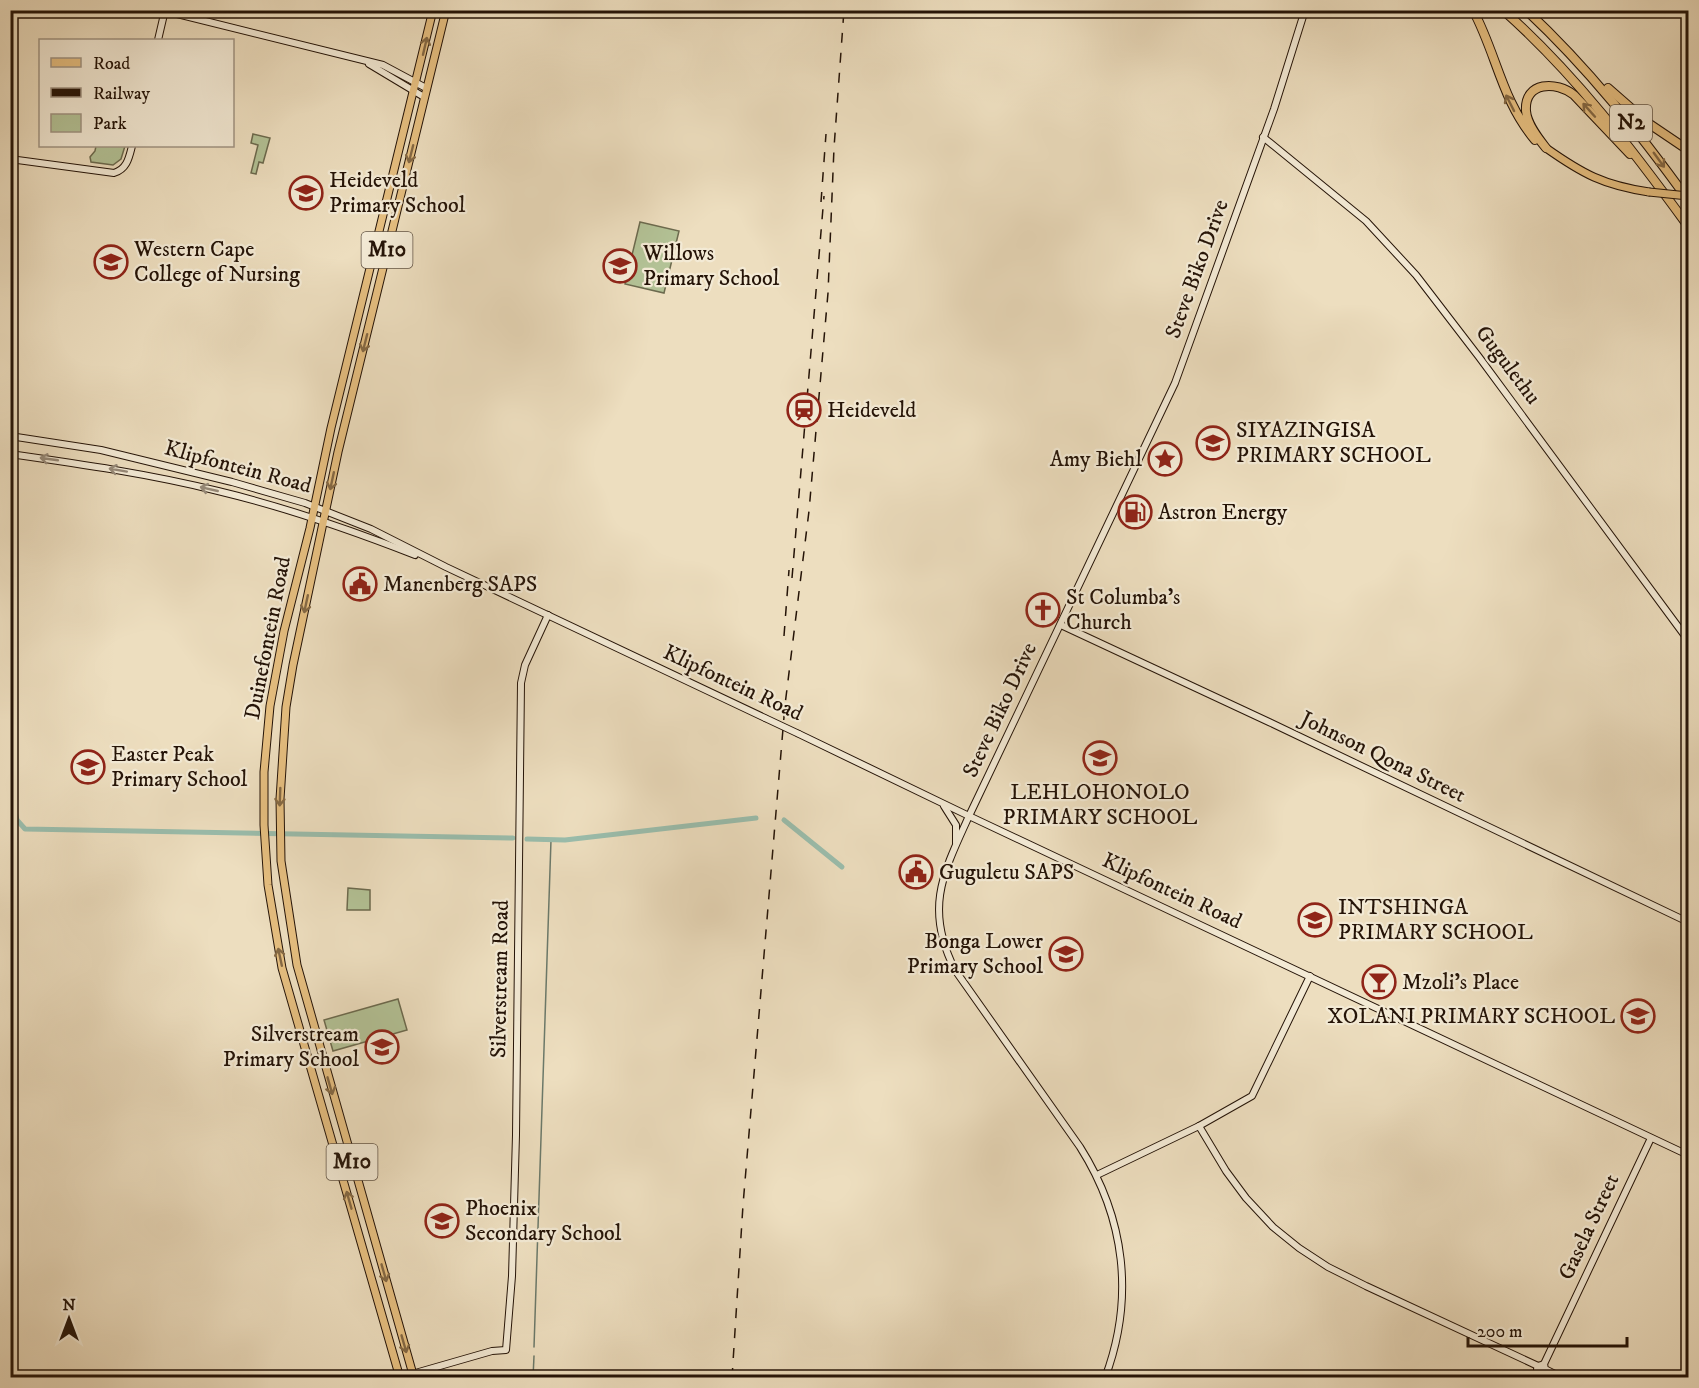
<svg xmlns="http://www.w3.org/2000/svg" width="1699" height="1388" font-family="'IM FELL DW Pica',serif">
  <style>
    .green { fill: #b3c296; stroke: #6c6a4e; stroke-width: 1.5 }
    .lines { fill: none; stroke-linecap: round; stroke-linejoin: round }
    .stream { stroke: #6b796a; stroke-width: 1.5 }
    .canal { stroke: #9abdac; stroke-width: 5 }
    .secondary-casing { stroke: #241307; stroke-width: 8 }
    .primary-casing { stroke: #241307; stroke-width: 9 }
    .highway-casing { stroke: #241307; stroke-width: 10 }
    .secondary { stroke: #f3ead5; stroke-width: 6 }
    .primary { stroke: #e6bf80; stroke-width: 7 }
    .highway { stroke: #e6bf80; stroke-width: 8 }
    .rail { stroke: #241307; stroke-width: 1.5; stroke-dasharray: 10 10; stroke-linecap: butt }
    .secondary-bridge-casing { stroke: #241307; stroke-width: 8; stroke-linecap: butt }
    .primary-bridge-casing { stroke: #241307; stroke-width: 9; stroke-linecap: butt }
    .secondary-bridge { stroke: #f3ead5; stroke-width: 6 }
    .primary-bridge { stroke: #e6bf80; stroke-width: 7 }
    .oneway { stroke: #856944 }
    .oneway2 { stroke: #968978 }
    .labels { text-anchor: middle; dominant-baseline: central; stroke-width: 4.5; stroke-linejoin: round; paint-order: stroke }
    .shield { fill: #f3ead5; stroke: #625445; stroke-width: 1.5 }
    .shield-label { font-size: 21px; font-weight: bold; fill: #241307 }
    .poi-label { font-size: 22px; fill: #241307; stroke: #f3ead5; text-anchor: start }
    .street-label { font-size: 22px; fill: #241307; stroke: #f3ead5 }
  </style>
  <rect width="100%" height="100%" fill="#eddebf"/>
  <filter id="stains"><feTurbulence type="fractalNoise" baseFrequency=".00333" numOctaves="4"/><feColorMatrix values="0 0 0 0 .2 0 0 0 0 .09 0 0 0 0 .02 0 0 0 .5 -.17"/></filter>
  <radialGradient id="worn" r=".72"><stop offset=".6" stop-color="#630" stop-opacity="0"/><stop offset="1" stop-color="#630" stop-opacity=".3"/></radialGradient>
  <g class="green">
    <path d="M253,134L270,138L263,163L259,162L256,174L251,173L258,145L251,143Z"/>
    <path d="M96,146H125L121,159L113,165L91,162L90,157L95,151Z"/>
    <path d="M640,222L679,231L664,293L625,284Z"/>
    <path d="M348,888L370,890V910H347Z"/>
    <path d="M398,999L407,1030L333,1051L324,1020Z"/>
  </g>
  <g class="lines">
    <g class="stream">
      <path d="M534,1347L551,840"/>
      <path d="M533,1378L534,1356"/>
    </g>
    <g class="canal">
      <path d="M10,789L17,820L25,829L513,838"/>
      <path d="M784,820L842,867"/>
      <path d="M527,839L565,840L756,818"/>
    </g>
    <g class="secondary-casing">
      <g id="secondary">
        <path d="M165,11L383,65L426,88"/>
        <path d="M158,40L165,10"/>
        <path d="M369,64L424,97"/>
        <path d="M1263,137L1366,221L1416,275L1479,357L1688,640"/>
        <path d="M10,159L114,173C127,169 129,158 132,146"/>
        <path d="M10,436L101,450L232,482L305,503L371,529L446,567L765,718"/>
        <path d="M10,454C80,464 150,474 218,491C285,507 351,530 415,555"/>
        <path d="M1061,625L1269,722L1688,922"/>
        <path d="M799,734L969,816L1688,1155"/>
        <path d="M944,806L956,825V843"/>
        <path d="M1199,1126L1226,1171L1246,1198L1273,1227L1299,1248L1328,1267L1366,1286L1538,1366"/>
        <path d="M1097,1175L1199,1126L1252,1096L1310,976"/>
        <path d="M1544,1364L1651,1138"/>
        <path d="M1545,1369L1540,1371L1537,1369L1538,1366L1544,1364L1545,1369L1563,1378"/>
        <path d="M398,1378L492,1351L506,1350L512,1276L516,1135L521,683L525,665L548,615"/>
        <path d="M1105,1378C1135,1298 1125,1218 1080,1147L955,970C924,909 943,873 969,816L1175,383L1274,109L1305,10"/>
      </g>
    </g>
    <g class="primary-casing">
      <g id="primary">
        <path d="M1546,148C1583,174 1603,185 1649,192"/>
        <path d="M400,1378L282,968L268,885L264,825V772L270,706L284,631L310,528L331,428L433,10"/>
        <path d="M414,1378L297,965L281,861L280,799L286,707L293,665L338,452L446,10"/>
      </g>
    </g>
    <g class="highway-casing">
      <g id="highway">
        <path d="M1473,10C1497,55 1501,99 1535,140"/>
        <path d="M1503,10C1575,74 1632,149 1688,226"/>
        <path d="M1526,10C1588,68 1639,132 1688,200"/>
        <path d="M1608,88L1648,123L1688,150"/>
        <path d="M1546,148C1538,138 1527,124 1526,111C1524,81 1557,81 1574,95L1630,154"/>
      </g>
    </g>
    <use href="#secondary" class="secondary"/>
    <use href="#primary" class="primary"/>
    <use href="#highway" class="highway"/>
    <g class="rail">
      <path d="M821,202L826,134"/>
      <path d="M792,578L824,196"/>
      <path d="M784,636L789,570"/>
      <path d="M732,1378L743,1205L785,705L809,511L828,293L834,148L844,10"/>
    </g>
    <g class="secondary-bridge-casing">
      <path id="secondary-bridge" d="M765,718L799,734"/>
    </g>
    <g class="primary-bridge-casing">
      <path id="primary-bridge" d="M1649,192L1688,196"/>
    </g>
    <use href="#secondary-bridge" class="secondary-bridge"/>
    <use href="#primary-bridge" class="primary-bridge"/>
  </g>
  <defs><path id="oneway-shaft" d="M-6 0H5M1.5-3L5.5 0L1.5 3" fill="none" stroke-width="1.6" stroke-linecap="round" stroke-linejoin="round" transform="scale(1.5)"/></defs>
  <g class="oneway">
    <use href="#oneway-shaft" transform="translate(425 46) rotate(-77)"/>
    <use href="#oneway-shaft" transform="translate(1510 103) rotate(-117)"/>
    <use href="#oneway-shaft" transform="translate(1589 110) rotate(-132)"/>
    <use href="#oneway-shaft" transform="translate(411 154) rotate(104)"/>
    <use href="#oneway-shaft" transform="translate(1659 160) rotate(54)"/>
    <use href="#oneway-shaft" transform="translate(365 343) rotate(104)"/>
    <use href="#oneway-shaft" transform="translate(332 481) rotate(102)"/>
    <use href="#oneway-shaft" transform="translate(306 604) rotate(102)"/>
    <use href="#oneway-shaft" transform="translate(280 797) rotate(92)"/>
    <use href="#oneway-shaft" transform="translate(280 957) rotate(-102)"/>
    <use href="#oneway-shaft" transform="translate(330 1086) rotate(74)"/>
    <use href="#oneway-shaft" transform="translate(349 1200) rotate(-106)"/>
    <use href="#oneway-shaft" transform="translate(384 1273) rotate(74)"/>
    <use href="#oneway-shaft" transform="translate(404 1344) rotate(74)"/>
  </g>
  <g class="oneway2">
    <use href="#oneway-shaft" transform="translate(49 459) rotate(-172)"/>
    <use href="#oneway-shaft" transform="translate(118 470) rotate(-170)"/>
    <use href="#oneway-shaft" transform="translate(209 489) rotate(-167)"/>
  </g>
  <defs>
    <g id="school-ring" transform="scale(1.725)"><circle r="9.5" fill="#f3ead5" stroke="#8f2418" stroke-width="1.5"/><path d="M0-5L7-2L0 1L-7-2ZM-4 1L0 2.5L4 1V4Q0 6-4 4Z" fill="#8f2418"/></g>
    <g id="university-ring" transform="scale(1.725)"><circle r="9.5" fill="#f3ead5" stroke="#8f2418" stroke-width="1.5"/><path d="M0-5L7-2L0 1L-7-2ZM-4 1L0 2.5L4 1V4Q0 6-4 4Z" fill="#8f2418"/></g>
    <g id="station-ring" transform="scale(1.725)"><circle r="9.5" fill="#f3ead5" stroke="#8f2418" stroke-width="1.5"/><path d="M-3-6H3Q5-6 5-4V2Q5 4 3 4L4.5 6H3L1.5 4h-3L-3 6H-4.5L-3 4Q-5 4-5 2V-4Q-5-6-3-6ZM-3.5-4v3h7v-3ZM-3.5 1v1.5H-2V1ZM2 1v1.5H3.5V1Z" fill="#8f2418"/></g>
    <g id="sight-ring" transform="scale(1.725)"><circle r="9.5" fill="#f3ead5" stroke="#8f2418" stroke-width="1.5"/><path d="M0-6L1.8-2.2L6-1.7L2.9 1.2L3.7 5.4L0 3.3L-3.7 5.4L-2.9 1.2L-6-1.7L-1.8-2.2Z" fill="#8f2418"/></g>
    <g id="fuel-ring" transform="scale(1.725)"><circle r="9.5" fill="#f3ead5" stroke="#8f2418" stroke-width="1.5"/><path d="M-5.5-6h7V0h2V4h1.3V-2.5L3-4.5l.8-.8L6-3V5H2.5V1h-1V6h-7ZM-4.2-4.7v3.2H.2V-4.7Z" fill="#8f2418"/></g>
    <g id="civic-ring" transform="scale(1.725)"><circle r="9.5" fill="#f3ead5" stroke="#8f2418" stroke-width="1.5"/><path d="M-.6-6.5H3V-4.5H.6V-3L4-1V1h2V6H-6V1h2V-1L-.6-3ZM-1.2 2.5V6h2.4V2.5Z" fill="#8f2418"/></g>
    <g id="church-ring" transform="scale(1.725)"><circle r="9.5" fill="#f3ead5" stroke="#8f2418" stroke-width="1.5"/><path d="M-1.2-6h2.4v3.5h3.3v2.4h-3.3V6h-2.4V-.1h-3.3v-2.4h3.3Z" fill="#8f2418"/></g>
    <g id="bar-ring" transform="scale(1.725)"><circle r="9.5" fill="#f3ead5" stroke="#8f2418" stroke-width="1.5"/><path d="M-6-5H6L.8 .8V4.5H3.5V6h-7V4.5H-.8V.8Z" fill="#8f2418"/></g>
  </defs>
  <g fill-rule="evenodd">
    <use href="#school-ring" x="306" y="193"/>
    <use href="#university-ring" x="111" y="262"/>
    <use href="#school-ring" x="620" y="266"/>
    <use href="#station-ring" x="804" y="410"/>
    <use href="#school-ring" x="1213" y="443"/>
    <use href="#sight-ring" x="1165" y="459"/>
    <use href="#fuel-ring" x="1135" y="512"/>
    <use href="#civic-ring" x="360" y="584"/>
    <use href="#church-ring" x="1043" y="610"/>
    <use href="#school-ring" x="1100" y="758"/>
    <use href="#school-ring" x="88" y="767"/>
    <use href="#civic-ring" x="916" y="872"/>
    <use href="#school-ring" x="1315" y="920"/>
    <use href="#school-ring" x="1066" y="954"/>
    <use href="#bar-ring" x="1379" y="982"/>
    <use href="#school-ring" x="1638" y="1016"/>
    <use href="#school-ring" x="382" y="1047"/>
    <use href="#school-ring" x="442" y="1221"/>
  </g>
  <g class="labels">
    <g class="shield">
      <rect x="1610" y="105" width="42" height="36" rx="4.5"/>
      <rect x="361.5" y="232" width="51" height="36" rx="4.5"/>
      <rect x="326.5" y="1144" width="51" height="36" rx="4.5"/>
    </g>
    <g class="shield-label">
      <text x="1631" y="123">N2</text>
      <text x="387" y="250">M10</text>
      <text x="352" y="1162">M10</text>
    </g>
    <g class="poi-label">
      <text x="329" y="180">Heideveld<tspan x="329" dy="25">Primary School</tspan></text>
      <text x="134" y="249">Western Cape<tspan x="134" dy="25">College of Nursing</tspan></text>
      <text x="643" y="253">Willows<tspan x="643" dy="25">Primary School</tspan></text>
      <text x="827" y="410">Heideveld</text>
      <text x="1236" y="430">SIYAZINGISA<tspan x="1236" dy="25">PRIMARY SCHOOL</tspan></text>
      <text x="1142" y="459" text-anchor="end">Amy Biehl</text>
      <text x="1158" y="512">Astron Energy</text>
      <text x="383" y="584">Manenberg SAPS</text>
      <text x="1066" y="597">St Columba's<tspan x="1066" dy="25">Church</tspan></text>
      <text x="111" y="754">Easter Peak<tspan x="111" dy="25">Primary School</tspan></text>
      <text x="1100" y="792" text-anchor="middle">LEHLOHONOLO<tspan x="1100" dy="25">PRIMARY SCHOOL</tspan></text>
      <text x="939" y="872">Guguletu SAPS</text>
      <text x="1338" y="907">INTSHINGA<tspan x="1338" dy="25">PRIMARY SCHOOL</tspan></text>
      <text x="1043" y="941" text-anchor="end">Bonga Lower<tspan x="1043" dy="25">Primary School</tspan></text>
      <text x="1402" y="982">Mzoli's Place</text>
      <text x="1615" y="1016" text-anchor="end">XOLANI PRIMARY SCHOOL</text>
      <text x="359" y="1034" text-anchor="end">Silverstream<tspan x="359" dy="25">Primary School</tspan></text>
      <text x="465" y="1208">Phoenix<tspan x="465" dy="25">Secondary School</tspan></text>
    </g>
    <g class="street-label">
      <text transform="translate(1197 269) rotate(-70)">Steve Biko Drive</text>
      <text transform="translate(1508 365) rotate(53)">Gugulethu</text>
      <text transform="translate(238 467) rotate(15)">Klipfontein Road</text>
      <text transform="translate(268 638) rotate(-79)">Duinefontein Road</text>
      <text transform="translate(733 683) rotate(25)">Klipfontein Road</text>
      <text transform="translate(1000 710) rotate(-65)">Steve Biko Drive</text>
      <text transform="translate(1383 757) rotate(26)">Johnson Qona Street</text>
      <text transform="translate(1172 891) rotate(25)">Klipfontein Road</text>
      <text transform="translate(500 979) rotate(-89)">Silverstream Road</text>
      <text transform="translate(1589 1227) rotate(-65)">Gasela Street</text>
    </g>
  </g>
  <rect width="1699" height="1388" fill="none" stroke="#eddebf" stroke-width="36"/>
  <rect x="12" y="12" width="1675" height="1364" fill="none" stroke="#241307" stroke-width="3"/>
  <rect x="18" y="18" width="1663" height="1352" fill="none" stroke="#241307" stroke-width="1.5"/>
  <rect x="39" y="39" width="195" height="108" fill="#f3ead5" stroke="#a09483" stroke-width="1.5"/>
  <rect x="51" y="58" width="30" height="9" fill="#e6bf80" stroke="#a09483" stroke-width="1.5"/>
  <text x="93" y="69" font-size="18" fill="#241307">Road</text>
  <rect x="51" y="88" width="30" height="9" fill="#241307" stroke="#a09483" stroke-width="1.5"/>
  <text x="93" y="99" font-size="18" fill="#241307">Railway</text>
  <rect x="51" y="114" width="30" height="18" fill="#b3c296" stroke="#a09483" stroke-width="1.5"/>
  <text x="93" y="129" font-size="18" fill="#241307">Park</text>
  <g transform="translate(69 1319)" stroke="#f3ead5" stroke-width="4.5" paint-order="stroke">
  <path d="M0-4.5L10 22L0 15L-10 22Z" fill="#241307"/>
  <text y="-9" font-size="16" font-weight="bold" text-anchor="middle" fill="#241307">N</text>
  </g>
  <path d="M1468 1337v9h159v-9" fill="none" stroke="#241307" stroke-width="3"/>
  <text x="1477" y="1337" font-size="18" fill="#241307" stroke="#f3ead5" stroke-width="4.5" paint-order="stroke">200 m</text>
  <rect width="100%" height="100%" filter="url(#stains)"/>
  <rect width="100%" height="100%" fill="url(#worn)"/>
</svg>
